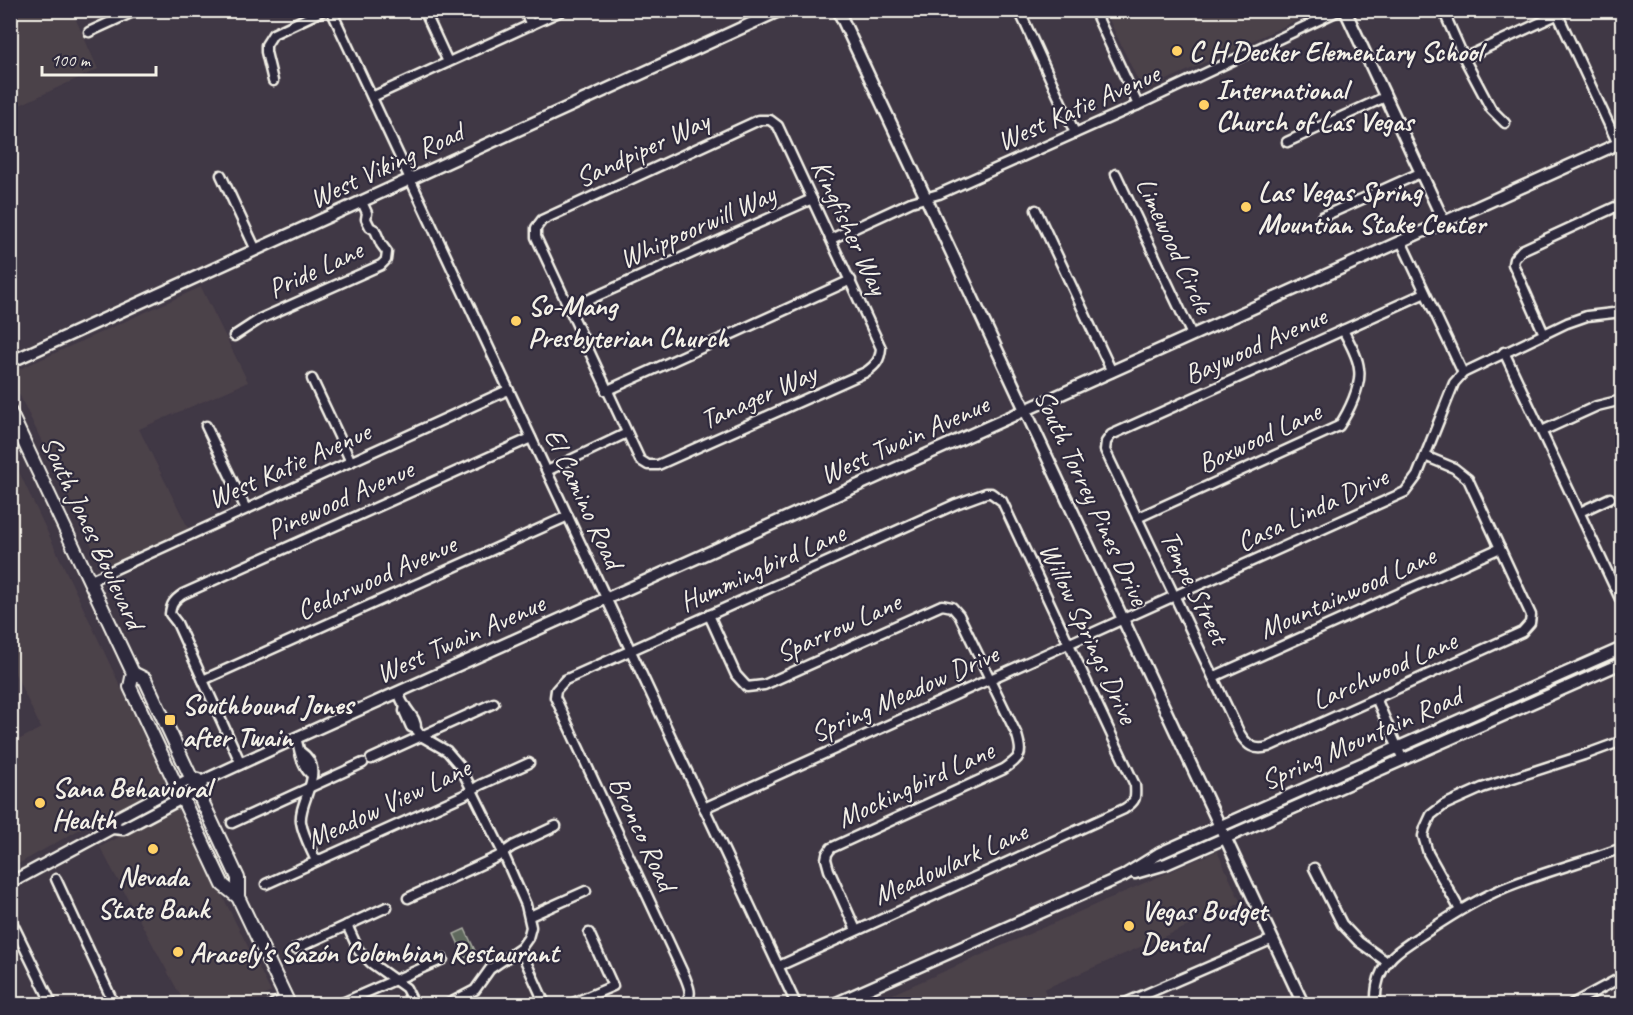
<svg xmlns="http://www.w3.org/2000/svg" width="1633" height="1015" font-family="Caveat,sans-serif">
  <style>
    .built { fill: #4c424a }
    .garden { fill: #5f695d; stroke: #aaada2; stroke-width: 1.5 }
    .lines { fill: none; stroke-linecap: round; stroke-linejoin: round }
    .minor-casing { stroke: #f4f1e8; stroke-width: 13 }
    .tertiary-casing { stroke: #f4f1e8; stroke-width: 15 }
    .secondary-casing { stroke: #f4f1e8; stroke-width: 15 }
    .primary-casing { stroke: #f4f1e8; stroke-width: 16 }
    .minor { stroke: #2f2a3d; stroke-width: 8 }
    .tertiary { stroke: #2f2a3d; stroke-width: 10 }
    .secondary { stroke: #2f2a3d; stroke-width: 10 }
    .primary { stroke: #2f2a3d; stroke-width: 12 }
    .poi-dot { fill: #ffd166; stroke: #2f2a3d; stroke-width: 2 }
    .labels { text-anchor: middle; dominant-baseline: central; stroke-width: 4.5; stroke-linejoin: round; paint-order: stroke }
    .poi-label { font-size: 28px; font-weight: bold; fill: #f4f1e8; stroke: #2f2a3d; text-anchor: start }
    .street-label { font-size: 28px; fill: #f4f1e8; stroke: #2f2a3d }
  </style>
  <rect width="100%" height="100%" fill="#403845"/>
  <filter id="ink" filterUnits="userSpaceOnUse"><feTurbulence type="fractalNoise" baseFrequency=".0167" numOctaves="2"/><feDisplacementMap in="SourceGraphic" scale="12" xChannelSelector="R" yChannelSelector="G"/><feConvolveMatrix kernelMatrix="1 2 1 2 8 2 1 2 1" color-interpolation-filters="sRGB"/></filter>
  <g filter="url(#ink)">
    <g class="built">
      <path d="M10,11H72L98,69L11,109Z"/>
      <path d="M1105,11H1317L1143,91Z"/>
      <path d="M201,287L248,382L139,429L194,540L108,580L11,377V373Z"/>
      <path d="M11,455L167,785L89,824L11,868V744L41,728L11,665Z"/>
      <path d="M177,807L271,992L248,1004H185L100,847Z"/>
      <path d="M1217,851L1241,903L1044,989L1047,998L1032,1004H870Z"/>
    </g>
    <path class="garden" d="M465,929L476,953L465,958L454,934Z"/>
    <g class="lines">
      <g class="minor-casing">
        <g id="minor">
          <path d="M331,10L796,1004"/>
          <path d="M424,10L448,62"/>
          <path d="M524,10L531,25"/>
          <path d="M1019,10L1075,133"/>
          <path d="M1094,10L1138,105"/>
          <path d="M1443,10L1464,58L1491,109L1505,123"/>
          <path d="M1558,15L1618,144"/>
          <path d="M89,32L137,10"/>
          <path d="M1464,58L1567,10"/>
          <path d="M273,81L266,52V45L273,34L324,10"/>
          <path d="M372,97L563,10"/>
          <path d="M759,120H770L778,126L881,348C880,360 876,365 866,372L658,465H648L640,460L536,237V228L542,220Z"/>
          <path d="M1287,142L1385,97"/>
          <path d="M1116,174L1192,335"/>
          <path d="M221,175L256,250"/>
          <path d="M1036,210L1112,372"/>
          <path d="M1322,217L1420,173"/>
          <path d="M831,239L911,202L939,194L1138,105L1340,10"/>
          <path d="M1401,241L1463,373"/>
          <path d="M568,309L812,199"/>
          <path d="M1544,334L1513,264L1514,259L1522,250L1622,204"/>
          <path d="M234,336L260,319L381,265L386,260L387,252L381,244L375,230L370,227L366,219L367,213L362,202"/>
          <path d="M1504,352L1622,603"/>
          <path d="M312,379L351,462"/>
          <path d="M606,391L851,280"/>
          <path d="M206,426L246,509"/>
          <path d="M1542,431L1597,406L1622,400"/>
          <path d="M1425,456L1454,468L1468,479L1531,615L1530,623L1522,632L1268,747C1254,751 1247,745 1240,734L1105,450L1106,442L1111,435L1425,293"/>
          <path d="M547,471L627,433"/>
          <path d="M1580,512L1610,498"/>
          <path d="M1137,518L1339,426C1348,413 1362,385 1359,369C1358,356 1349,342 1343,330"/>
          <path d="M89,581L508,390"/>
          <path d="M709,615L736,675L747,687L764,685L942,605L952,607L959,615L1017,735C1023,755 1021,757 1004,769L831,848L827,854L826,859L829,870L856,930"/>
          <path d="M1213,677L1500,548"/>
          <path d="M203,680L568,516"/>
          <path d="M398,692C400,696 402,703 405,706C410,714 417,720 416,729"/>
          <path d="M1376,698L1403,760"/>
          <path d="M405,706L404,711L411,727L416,729L421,736L447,751L460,766L503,853L526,905L531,927L528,938L521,948L490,969L475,990L448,1004"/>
          <path d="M296,738C300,750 301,768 312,775"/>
          <path d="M301,752C328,770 298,801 301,822C303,835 311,849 316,861"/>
          <path d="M371,759L494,703"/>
          <path d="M241,764L177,623L170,614C171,604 174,600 183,594L531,438"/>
          <path d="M704,808L1405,492L1417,476L1454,383L1463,373L1567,323L1587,316L1622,312"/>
          <path d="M232,823L363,763"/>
          <path d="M1314,868L1342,924L1359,942L1387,962"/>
          <path d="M56,879L114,1004"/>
          <path d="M266,884L464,795L480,785L529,763"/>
          <path d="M408,898L497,857L513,846L556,826"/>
          <path d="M1460,910L1428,853L1423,836L1425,828L1431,815L1444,805L1482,788L1584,755L1622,741"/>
          <path d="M530,916L586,891"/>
          <path d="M10,918L52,1004"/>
          <path d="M347,925L359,951L371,963L406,988L414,1004"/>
          <path d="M295,949L387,907"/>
          <path d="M520,949L545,1004"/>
          <path d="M273,1004L285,998"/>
          <path d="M340,1004L443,959"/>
          <path d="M571,1004L613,986L589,933"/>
          <path d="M683,1004C694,997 689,987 685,977L555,697L556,690L565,680L956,504L986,493H991L1002,501L1135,785C1136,799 1136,801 1124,809L779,966"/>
          <path d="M1123,1004L1273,939"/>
          <path d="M1377,1004C1375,998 1376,993 1377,986C1382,957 1405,946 1428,931C1452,915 1477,899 1504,888C1543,872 1583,862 1622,848"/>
          <path d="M1572,1004L1622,977"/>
        </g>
      </g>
      <g class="tertiary-casing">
        <g id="tertiary">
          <path d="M1345,10L1444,222"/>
          <path d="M10,362L781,10"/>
          <path d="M112,828L117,818L192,778L198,779"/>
          <path d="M10,883L112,828L123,829L197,790L205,780L296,738L1622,142"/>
        </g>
      </g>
      <g class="secondary-casing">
        <g id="secondary">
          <path d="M838,10L1303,1004"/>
          <path d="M1135,873L1166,864L1622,663"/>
          <path d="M834,1004L1123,876L1160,853L1622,648"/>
        </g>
      </g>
      <g class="primary-casing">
        <g id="primary">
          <path d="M10,412L133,673L130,687L223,885L238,897L289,1004"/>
          <path d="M133,673L145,679L238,878V897"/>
        </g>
      </g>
      <use href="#minor" class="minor"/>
      <use href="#tertiary" class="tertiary"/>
      <use href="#secondary" class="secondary"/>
      <use href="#primary" class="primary"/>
    </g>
  </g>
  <g class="poi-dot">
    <circle cx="1177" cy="51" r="6"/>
    <circle cx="1204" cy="105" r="6"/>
    <circle cx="1246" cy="207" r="6"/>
    <circle cx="516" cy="321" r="6"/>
    <rect x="164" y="714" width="12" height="12" rx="3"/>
    <circle cx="40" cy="803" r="6"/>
    <circle cx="153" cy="849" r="6"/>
    <circle cx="1129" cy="926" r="6"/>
    <circle cx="178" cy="952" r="6"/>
  </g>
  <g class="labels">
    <g class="poi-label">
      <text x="1189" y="51">C H Decker Elementary School</text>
      <text x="1216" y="89">International<tspan x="1216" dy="32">Church of Las Vegas</tspan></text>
      <text x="1258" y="191">Las Vegas Spring<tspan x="1258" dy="32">Mountian Stake Center</tspan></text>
      <text x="528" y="305">So-Mang<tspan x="528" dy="32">Presbyterian Church</tspan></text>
      <text x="182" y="704">Southbound Jones<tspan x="182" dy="32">after Twain</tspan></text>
      <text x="52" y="787">Sana Behavioral<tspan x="52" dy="32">Health</tspan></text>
      <text x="153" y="876" text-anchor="middle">Nevada<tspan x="153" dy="32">State Bank</tspan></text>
      <text x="1141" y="910">Vegas Budget<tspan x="1141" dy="32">Dental</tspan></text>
      <text x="190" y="952">Aracely's Sazón Colombian Restaurant</text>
    </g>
    <g class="street-label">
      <text transform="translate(1078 107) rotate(-24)">West Katie Avenue</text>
      <text transform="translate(642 149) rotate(-25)">Sandpiper Way</text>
      <text transform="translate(386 165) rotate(-25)">West Viking Road</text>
      <text transform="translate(697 226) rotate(-24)">Whippoorwill Way</text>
      <text transform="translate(850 227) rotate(65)">Kingfisher Way</text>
      <text transform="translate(1175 245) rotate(65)">Limewood Circle</text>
      <text transform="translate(315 269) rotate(-25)">Pride Lane</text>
      <text transform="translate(1255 345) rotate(-24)">Baywood Avenue</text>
      <text transform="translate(758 396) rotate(-24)">Tanager Way</text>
      <text transform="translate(1259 437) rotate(-25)">Boxwood Lane</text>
      <text transform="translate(904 439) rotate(-24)">West Twain Avenue</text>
      <text transform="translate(289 465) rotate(-24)">West Katie Avenue</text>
      <text transform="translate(1092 497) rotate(65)">South Torrey Pines Drive</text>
      <text transform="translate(584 498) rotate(65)">El Camino Road</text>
      <text transform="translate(340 499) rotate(-24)">Pinewood Avenue</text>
      <text transform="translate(1312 509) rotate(-25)">Casa Linda Drive</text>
      <text transform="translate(93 532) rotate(65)">South Jones Boulevard</text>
      <text transform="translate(762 567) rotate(-24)">Hummingbird Lane</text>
      <text transform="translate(376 577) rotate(-24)">Cedarwood Avenue</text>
      <text transform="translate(1195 587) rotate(64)">Tempe Street</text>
      <text transform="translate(1347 592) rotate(-24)">Mountainwood Lane</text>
      <text transform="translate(838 627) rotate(-24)">Sparrow Lane</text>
      <text transform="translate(1089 633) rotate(65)">Willow Springs Drive</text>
      <text transform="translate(460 638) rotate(-24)">West Twain Avenue</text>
      <text transform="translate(1384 670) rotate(-24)">Larchwood Lane</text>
      <text transform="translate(904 693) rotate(-24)">Spring Meadow Drive</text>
      <text transform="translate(1361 738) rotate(-24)">Spring Mountain Road</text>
      <text transform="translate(915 784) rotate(-25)">Mockingbird Lane</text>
      <text transform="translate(388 803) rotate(-25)">Meadow View Lane</text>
      <text transform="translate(643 833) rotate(65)">Bronco Road</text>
      <text transform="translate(950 863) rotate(-24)">Meadowlark Lane</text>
    </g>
  </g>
  <rect width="1633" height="1015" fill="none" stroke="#2f2a3d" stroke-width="36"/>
  <rect x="18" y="18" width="1597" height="979" fill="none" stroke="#f4f1e8" stroke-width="2" filter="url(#ink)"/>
  <path d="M42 66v9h114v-9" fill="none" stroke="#f4f1e8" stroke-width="3"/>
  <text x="51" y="66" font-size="18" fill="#f4f1e8" stroke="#2f2a3d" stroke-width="4.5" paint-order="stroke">100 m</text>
</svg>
